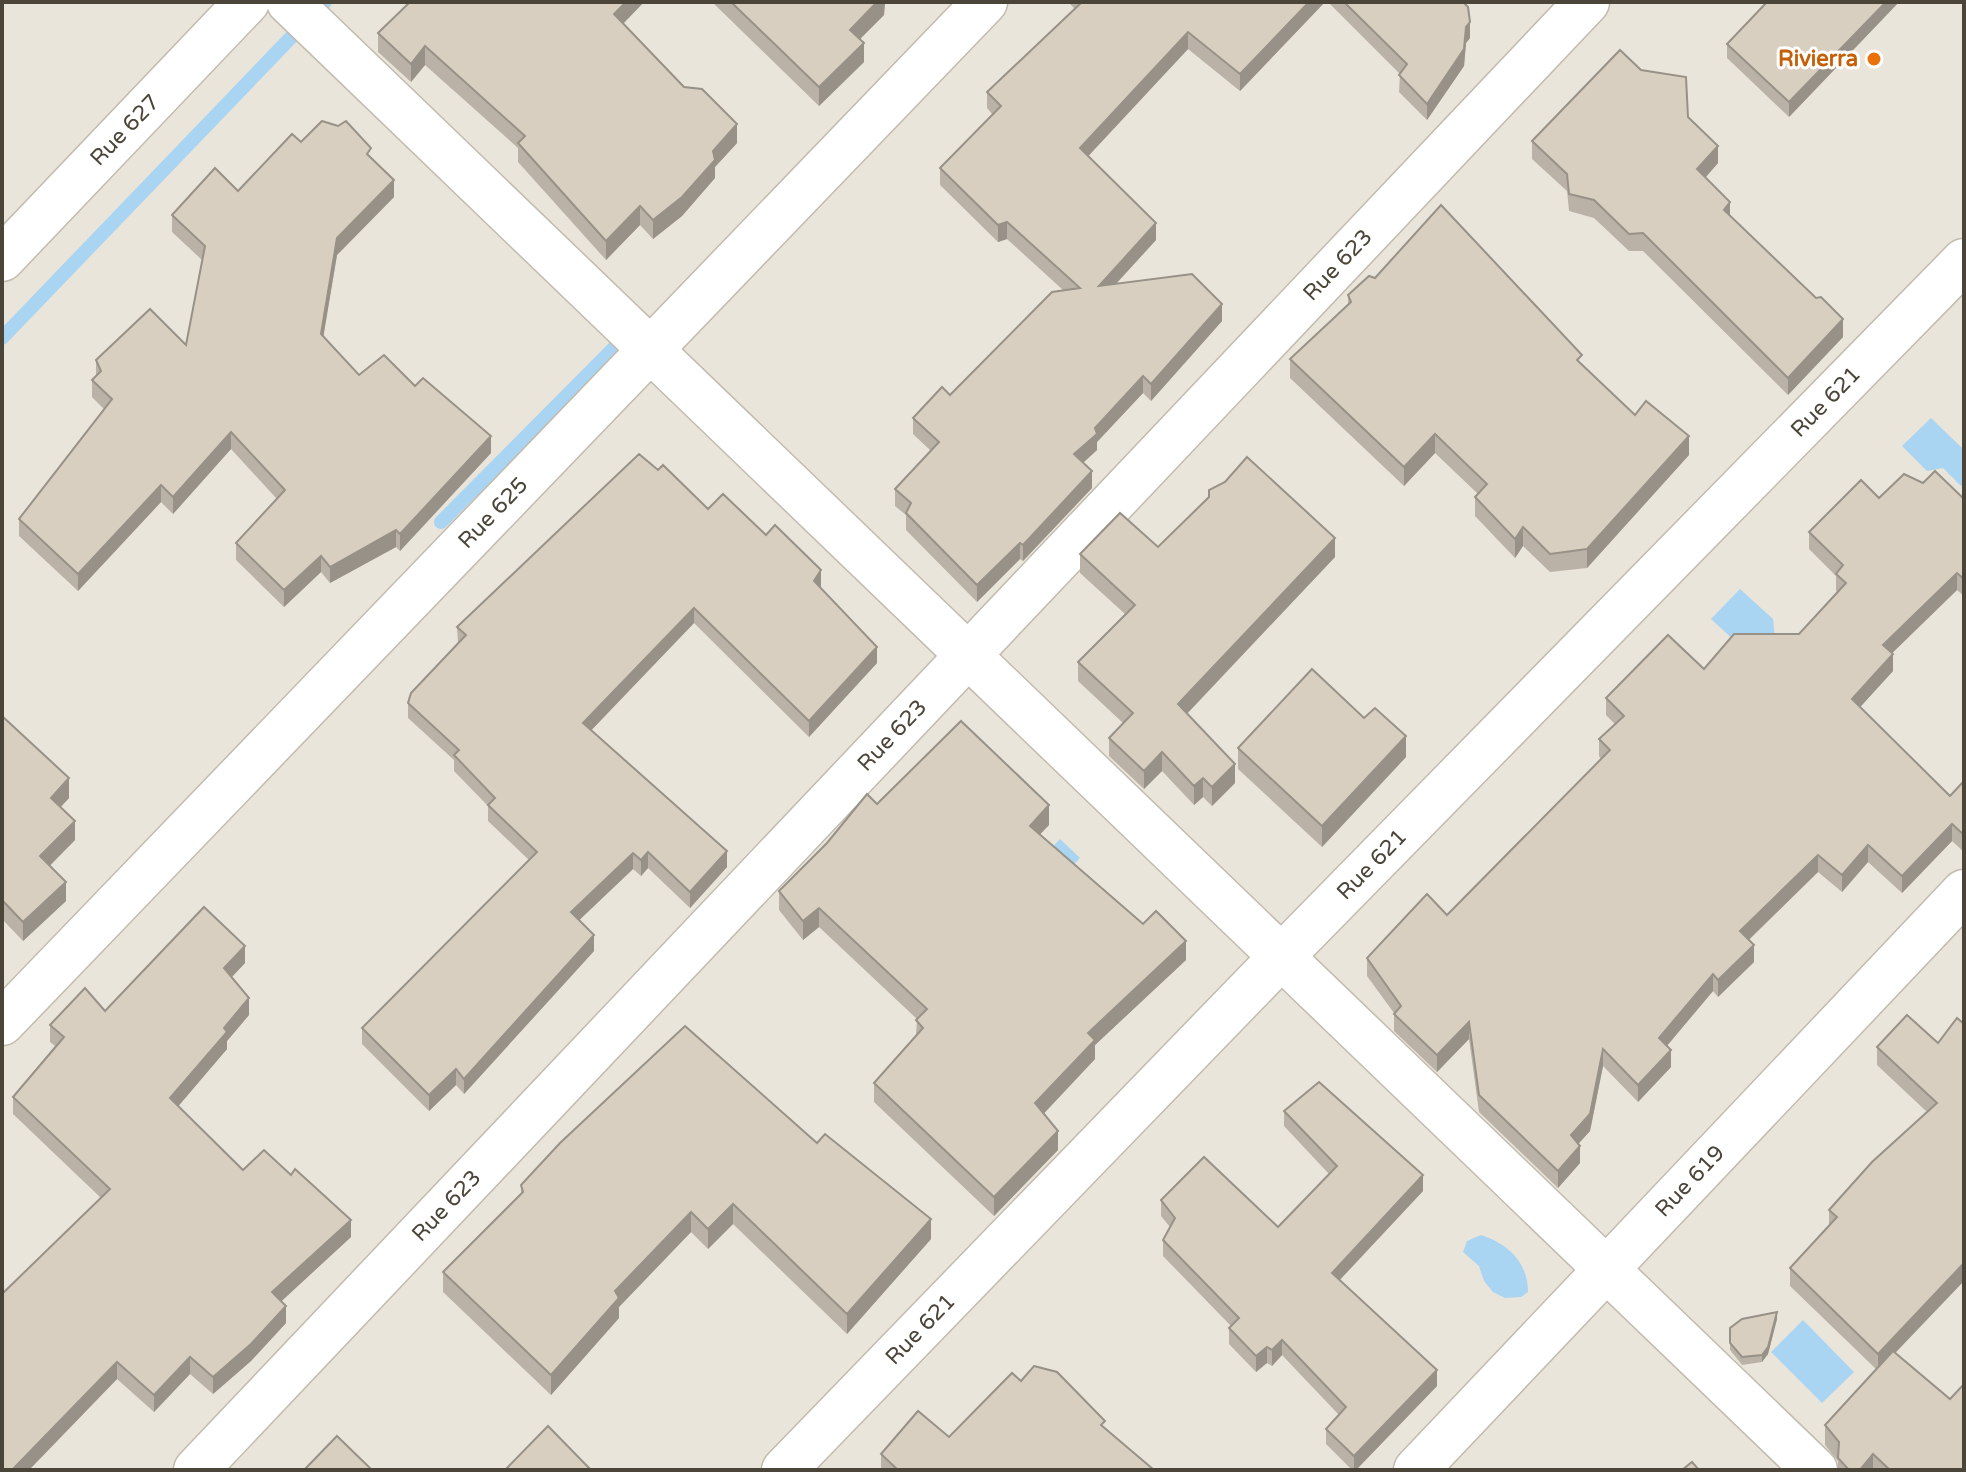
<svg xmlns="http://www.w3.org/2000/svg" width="1966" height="1472" font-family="'Varela Round',sans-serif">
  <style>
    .residential { fill: #eae5da }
    .water { fill: #a9d4f2 }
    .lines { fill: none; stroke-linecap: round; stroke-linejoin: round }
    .stream { stroke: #a9d4f2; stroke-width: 14 }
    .minor-casing { stroke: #c2bbae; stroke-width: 47 }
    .tertiary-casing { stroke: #c2bbae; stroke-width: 47 }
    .minor { stroke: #fff; stroke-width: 44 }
    .tertiary { stroke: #fff; stroke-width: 44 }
    .wall { fill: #bab2a6 }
    .shaded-wall { fill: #979187 }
    .building { fill: #d8cfc1; stroke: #979187; stroke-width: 2 }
    .food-dot { fill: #e8710a; stroke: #fff; stroke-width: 3 }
    .labels { text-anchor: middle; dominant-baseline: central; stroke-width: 6; stroke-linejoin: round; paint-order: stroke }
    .food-label { font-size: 22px; font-weight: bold; fill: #c56008; stroke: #fff; text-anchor: end }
    .street-label { font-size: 22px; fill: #4b4439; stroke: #fff }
  </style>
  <rect width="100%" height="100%" fill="#f6f3ec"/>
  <rect class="residential" x="2" y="2" width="1962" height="1468"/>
  <g class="water">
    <path d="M1931,418L1964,450V483L1961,486L1943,468L1927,471L1902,446Z"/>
    <path d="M1740,589L1773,619L1775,638L1735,641L1711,619Z"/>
    <path d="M1060,839L1080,858L1046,893L1026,875Z"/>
    <path d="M1481,1235C1508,1244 1528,1262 1528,1292L1521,1297L1505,1298L1493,1292L1484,1281L1479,1266L1463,1252L1467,1241Z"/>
    <path d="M1803,1320L1854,1372L1822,1403L1771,1352Z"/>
  </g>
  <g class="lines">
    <g class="stream">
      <path d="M2,338L325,2"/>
      <path d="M441,522L622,340L617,334"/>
    </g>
    <g class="minor-casing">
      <g id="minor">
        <path d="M289,2L1815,1470"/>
        <path id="s1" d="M2,1023L985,2"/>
        <path id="s2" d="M196,1470L1587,2"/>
        <path id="s3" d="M784,1470L1281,957L1964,261"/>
        <path id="s4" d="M1416,1470L1964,892"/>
      </g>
    </g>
    <g class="tertiary-casing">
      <g id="tertiary">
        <path id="s5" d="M2,259L247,2"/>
      </g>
    </g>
    <use href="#minor" class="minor"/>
    <use href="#tertiary" class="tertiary"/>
  </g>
  <g class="wall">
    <path d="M644,2L623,24L737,143L715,167V178L682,216L653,239L640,225L606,260L518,162V148L425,65L411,82L378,52V33Z"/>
    <path d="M712,2H885L884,15L860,39L864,62L819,106Z"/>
    <path d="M1068,2H1325L1240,91L1188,49L1088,156L1156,240L1117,283L1222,321L1151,401L1143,393L1097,442V450L1083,463L1092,488L1023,561L1020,559L977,602L906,530V515L895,506V489L931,451L913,434V418L950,395L1063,290L1007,239L998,242L940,185V168L993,115L987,108V92L1075,9Z"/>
    <path d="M1328,2H1463L1470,38L1466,43L1464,66L1427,120L1399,92L1400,74Z"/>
    <path d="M1899,2L1789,117L1727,58V44Z"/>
    <path d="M1688,117L1718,163L1706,177L1730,216L1843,337L1788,395L1643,251H1629L1594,218L1569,211L1567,191L1532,159V141Z"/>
    <path d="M301,142L371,158L394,197L337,255L323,336L359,375L415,386L491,453L400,551L396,547L330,583L321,572L284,607L236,560V543L277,499L231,449L173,514L161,502L78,591L19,536V519L104,409L92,397V380L96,376V360L186,345L202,260L172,232V215L238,191Z"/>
    <path d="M1348,295L1582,365L1635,415L1689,455L1587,568L1550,572L1523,546L1515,558L1475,516V497L1478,494L1435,453L1404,486L1290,378V359L1348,305Z"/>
    <path d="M658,470L708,509L821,586L820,588L877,663L809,737L694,623L591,730L727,867L690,908L648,868L641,876L633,869L579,920L594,951L464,1094L456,1085L429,1111L362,1044V1028L529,860L488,821V806L454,771V760L408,718V703L458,643L457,627Z"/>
    <path d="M1923,483L1964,499V596L1957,590L1892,653L1893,671L1860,707L1950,796L1964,783V852L1952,841L1902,893L1868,862L1842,892L1818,872L1749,940L1754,962L1718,997L1713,991L1667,1046L1671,1067L1638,1102L1603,1066L1590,1131L1578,1144L1580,1163L1558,1188L1479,1112L1469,1039L1437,1072L1394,1031V1013L1367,976V958L1447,915L1601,759L1599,756V739L1615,724L1606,715V698L1704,669L1799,634L1837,592L1836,591V576L1809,549V532L1879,498Z"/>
    <path d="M1158,547L1335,557L1187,714L1235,783L1212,806L1203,797L1194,805L1162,771L1144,789L1109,756V738L1123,723L1078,681V662L1125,614L1080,573V554Z"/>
    <path d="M2,716L69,798L61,807L75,840L50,866L66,901L23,941L2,919Z"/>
    <path d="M1238,748L1406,757L1322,847L1238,769Z"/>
    <path d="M877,804L1049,825L1040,834L1186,960L1095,1045V1059L1043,1114L1058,1150L994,1216L874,1102V1083L916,1035L917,1019L819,927L803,940L779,910V891Z"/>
    <path d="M245,963L232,977L249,1015L227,1041V1049L178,1106L243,1170L351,1237L281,1301L286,1323L251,1361L213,1394L190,1374L154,1412L117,1379L29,1470H2L101,1198L13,1114V1097L55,1046L50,1042V1025L105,1011Z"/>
    <path d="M1957,1018L1896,1353L1964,1470H1838V1461L1825,1445V1425L1876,1369L1790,1286V1268L1829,1226V1210L1927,1112L1877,1065V1047L1938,1043Z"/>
    <path d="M1284,1111L1423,1191L1340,1280L1437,1386L1356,1470H1352L1326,1444V1429L1339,1415L1282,1355L1272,1366L1267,1363L1256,1372L1229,1344V1328L1231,1326L1163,1256V1240L1170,1227L1161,1216V1200L1278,1227L1329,1174L1284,1126Z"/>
    <path d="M817,1143L931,1239L847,1334L733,1224L708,1249L691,1232L619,1307V1318L551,1395L443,1292V1272L521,1194V1185Z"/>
    <path d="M1777,1319L1768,1354L1762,1362L1742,1365L1730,1350V1328Z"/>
    <path d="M1021,1381L1105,1429L1154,1470H881V1454L949,1437Z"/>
  </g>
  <g class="shaded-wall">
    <path d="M626,2H644L614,33V14Z"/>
    <path d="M877,2H885L884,15L850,49V30Z"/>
    <path d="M1309,2H1325L1240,91V74Z"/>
    <path d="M1886,2H1899L1789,117V102Z"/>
    <path d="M1470,22V38L1466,43L1464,66L1427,120V104L1466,27Z"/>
    <path d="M1188,32V49L1080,165V148Z"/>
    <path d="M864,43V62L819,106V87Z"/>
    <path d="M425,46V65L411,82V64Z"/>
    <path d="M737,124V143L715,167V178L682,216L653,239V220Z"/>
    <path d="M1718,146V163L1697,187V169Z"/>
    <path d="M394,180V197L337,255L321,351V334L337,238Z"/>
    <path d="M1730,202V220L1724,210Z"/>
    <path d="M640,206V225L606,260V241Z"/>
    <path d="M1007,222V239L998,242V225Z"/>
    <path d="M1156,223V240L1099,302V286Z"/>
    <path d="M1222,304V321L1151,401V384Z"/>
    <path d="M1843,319V337L1788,395V378Z"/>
    <path d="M1143,376V393L1097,442V450L1074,471V454L1095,428Z"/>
    <path d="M231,432V449L173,514V497Z"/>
    <path d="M1435,434V453L1404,486V467Z"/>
    <path d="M491,436V453L400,551V534Z"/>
    <path d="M1689,436V455L1587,568V549Z"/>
    <path d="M1092,471V488L1023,561V545Z"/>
    <path d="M161,485V502L78,591V574Z"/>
    <path d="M1523,527V546L1515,558V539Z"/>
    <path d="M396,530V547L330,583V567Z"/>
    <path d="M1335,538V557L1178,723V704Z"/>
    <path d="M1020,543V559L977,602V585Z"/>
    <path d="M321,556V572L284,607V590Z"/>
    <path d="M821,570V586L814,597V581Z"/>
    <path d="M1957,573V590L1883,662V645Z"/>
    <path d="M694,608V623L583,739V723Z"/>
    <path d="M877,647V663L809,737V721Z"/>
    <path d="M1893,654V671L1852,716V699Z"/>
    <path d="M1406,736V757L1322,847V826Z"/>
    <path d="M1162,752V771L1144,789V771Z"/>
    <path d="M1235,764V783L1212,806V787Z"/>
    <path d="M69,778V798L51,817V798Z"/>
    <path d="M1203,778V797L1194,805V786Z"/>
    <path d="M1049,805V825L1030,845V826Z"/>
    <path d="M75,821V840L40,875V856Z"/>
    <path d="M1952,824V841L1902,893V876Z"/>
    <path d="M1868,845V862L1842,892V875Z"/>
    <path d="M727,851V867L690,908V892Z"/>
    <path d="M648,852V868L641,876V860Z"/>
    <path d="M633,853V869L571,928V912Z"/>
    <path d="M1818,855V872L1740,948V931Z"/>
    <path d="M66,882V901L23,941V922Z"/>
    <path d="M819,908V927L803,940V921Z"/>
    <path d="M594,935V951L464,1094V1079Z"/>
    <path d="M1186,941V960L1095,1045V1059L1035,1123V1103L1088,1033Z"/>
    <path d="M1754,945V962L1718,997V980Z"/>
    <path d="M245,946V963L224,985V968Z"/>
    <path d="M1713,974V991L1659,1055V1038Z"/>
    <path d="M249,998V1015L227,1041V1049L170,1116V1098Z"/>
    <path d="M1469,1022V1039L1437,1072V1055Z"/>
    <path d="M1603,1049V1066L1590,1131L1571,1152V1135Z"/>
    <path d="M1671,1050V1067L1638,1102V1085Z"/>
    <path d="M456,1069V1085L429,1111V1095Z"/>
    <path d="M1058,1131V1150L994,1216V1197Z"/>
    <path d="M1580,1146V1163L1558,1188V1171Z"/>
    <path d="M1423,1175V1191L1332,1288V1273Z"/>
    <path d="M733,1204V1224L708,1249V1229Z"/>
    <path d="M691,1212V1232L619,1307V1318L551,1395V1375L615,1291Z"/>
    <path d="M931,1219V1239L847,1334V1314Z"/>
    <path d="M351,1220V1237L272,1310V1292Z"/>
    <path d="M1964,1263V1281L1878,1371V1354Z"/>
    <path d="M286,1306V1323L251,1361L213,1394V1377Z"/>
    <path d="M1777,1312V1319L1768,1354L1762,1362V1355Z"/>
    <path d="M1282,1340V1355L1272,1366V1350Z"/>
    <path d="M1267,1347V1363L1256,1372V1356Z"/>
    <path d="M190,1357V1374L154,1412V1395Z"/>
    <path d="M117,1362V1379L29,1470H12Z"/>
    <path d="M1437,1370V1386L1356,1470H1354V1456Z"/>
    <path d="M1873,1454V1470H1860Z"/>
  </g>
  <g class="building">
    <path d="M410,2H626L614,14L684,87L702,89L737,124L713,151L715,160L682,197L653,220L640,206L606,241L518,143L525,136L425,46L411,64L378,33Z"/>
    <path d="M731,2H877L850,30L864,43L819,87Z"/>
    <path d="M1082,2H1309L1240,74L1188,32L1080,148L1156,223L1099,286L1192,274L1222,304L1151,384L1143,376L1095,428L1097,434L1074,454L1092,471L1023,545L1020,543L977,585L906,513L911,503L895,489L939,442L913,418L942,387L950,395L1052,292L1080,288L1007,222L998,225L940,168L1001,106L987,92Z"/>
    <path d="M1344,2H1463L1468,7L1470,22L1466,27L1464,49L1427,104L1399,75L1407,64Z"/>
    <path d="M1767,2H1886L1789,102L1727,44Z"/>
    <path d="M1620,50L1641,70L1686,77L1688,117L1718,146L1697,169L1730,202L1724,210L1816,298L1821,297L1843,319L1788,378L1643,233L1629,234L1594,200L1569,194L1567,174L1532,141Z"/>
    <path d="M322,121L338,126L346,121L371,148L367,154L394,180L337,238L321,334L359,375L384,355L415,386L423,378L491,436L400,534L396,530L330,567L321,556L284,590L236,543L285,490L231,432L173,497L161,485L78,574L19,519L112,399L92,380L101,371L96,360L150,309L186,345L205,246L172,215L215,168L238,191L292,134L301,142Z"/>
    <path d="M1441,205L1582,355L1577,360L1635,415L1646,401L1689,436L1587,549L1550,554L1523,527L1515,539L1475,497L1487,484L1435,434L1404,467L1290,359L1351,302L1348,295L1369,276L1375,278Z"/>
    <path d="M639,454L658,470L663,465L708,509L723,494L766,535L775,525L821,570L814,581L877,647L809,721L694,608L583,723L727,851L690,892L648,852L641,860L633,853L571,912L594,935L464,1079L456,1069L429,1095L362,1028L537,852L488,805L495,798L454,755L459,750L408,703L411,693L466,635L457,627Z"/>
    <path d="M1247,457L1335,538L1178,704L1235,764L1212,787L1203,778L1194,786L1162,752L1144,771L1109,738L1133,713L1078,662L1135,605L1080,554L1120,513L1158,547L1209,497V490L1225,482Z"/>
    <path d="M1935,471L1964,499V579L1957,573L1883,645L1893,654L1852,699L1950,796L1963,782L1964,783V835L1952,824L1902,876L1868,845L1842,875L1818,855L1740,931L1754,945L1718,980L1713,974L1659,1038L1671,1050L1638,1085L1603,1049L1590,1114L1571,1135L1580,1146L1558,1171L1479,1095L1469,1022L1437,1055L1394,1014L1401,1006L1367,958L1427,894L1447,915L1610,750L1599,739L1624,716L1606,698L1668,635L1704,669L1734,634H1799L1846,583L1836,574L1843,565L1809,532L1861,480L1879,498L1904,474L1923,483Z"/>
    <path d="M1312,669L1364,718L1375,708L1406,736L1322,826L1238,748Z"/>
    <path d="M2,716L69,778L51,798L75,821L40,856L66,882L23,922L2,900Z"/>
    <path d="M961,721L1049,805L1030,826L1143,924L1156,911L1186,941L1088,1033L1095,1040L1035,1103L1058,1131L994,1197L874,1083L923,1028L916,1020L927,1009L819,908L803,921L779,891L827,843L867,794L877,804Z"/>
    <path d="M204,907L245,946L224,968L249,998L224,1028L227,1032L170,1098L243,1170L264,1150L291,1175L295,1169L351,1220L272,1292L286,1306L251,1344L213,1377L190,1357L154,1395L117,1362L12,1470H2V1294L110,1189L13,1097L64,1037L50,1025L85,988L105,1011Z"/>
    <path d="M1907,1015L1938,1043L1957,1018L1964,1024V1263L1878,1354L1790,1268L1837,1217L1829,1210L1872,1162L1937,1103L1877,1047Z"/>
    <path d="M685,1026L817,1143L825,1134L931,1219L847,1314L733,1204L708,1229L691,1212L615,1291L619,1298L551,1375L443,1272L523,1192L521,1185L560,1143Z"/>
    <path d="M1319,1082L1423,1175L1332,1273L1437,1370L1354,1456L1326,1429L1346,1407L1282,1340L1272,1350L1267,1347L1256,1356L1229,1328L1239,1318L1163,1240L1175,1218L1161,1200L1204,1157L1278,1227L1337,1166L1284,1111Z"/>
    <path d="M1777,1312L1768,1347L1762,1355L1742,1357L1730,1343V1328L1742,1319Z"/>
    <path d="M1893,1351L1950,1399L1964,1384V1470H1890L1873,1454L1860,1470H1849L1838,1458L1839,1442L1825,1425Z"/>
    <path d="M1034,1366L1057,1372L1105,1421L1101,1425L1154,1470H898L881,1454L918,1411L949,1437L1012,1373L1021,1381Z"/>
    <path d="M548,1426L591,1470H505Z"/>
    <path d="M337,1436L372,1470H304Z"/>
    <path d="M1692,1462L1699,1470H1682Z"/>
  </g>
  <circle class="food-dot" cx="1874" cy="59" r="8"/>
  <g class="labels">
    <g class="food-label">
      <text x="1858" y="59">Rivierra</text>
    </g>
    <g class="street-label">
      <text stroke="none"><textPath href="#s5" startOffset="178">Rue 627</textPath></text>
      <text stroke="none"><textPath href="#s2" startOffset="1660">Rue 623</textPath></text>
      <text stroke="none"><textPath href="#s3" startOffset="1492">Rue 621</textPath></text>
      <text stroke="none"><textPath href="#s1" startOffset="708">Rue 625</textPath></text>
      <text stroke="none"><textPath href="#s2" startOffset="1012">Rue 623</textPath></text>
      <text stroke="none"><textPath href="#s3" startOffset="844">Rue 621</textPath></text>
      <text stroke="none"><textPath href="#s4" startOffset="398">Rue 619</textPath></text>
      <text stroke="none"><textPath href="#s2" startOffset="364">Rue 623</textPath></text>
      <text stroke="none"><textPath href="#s3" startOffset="196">Rue 621</textPath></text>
    </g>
  </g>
  <rect width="1966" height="1472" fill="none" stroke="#4b4439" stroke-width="8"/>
</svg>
